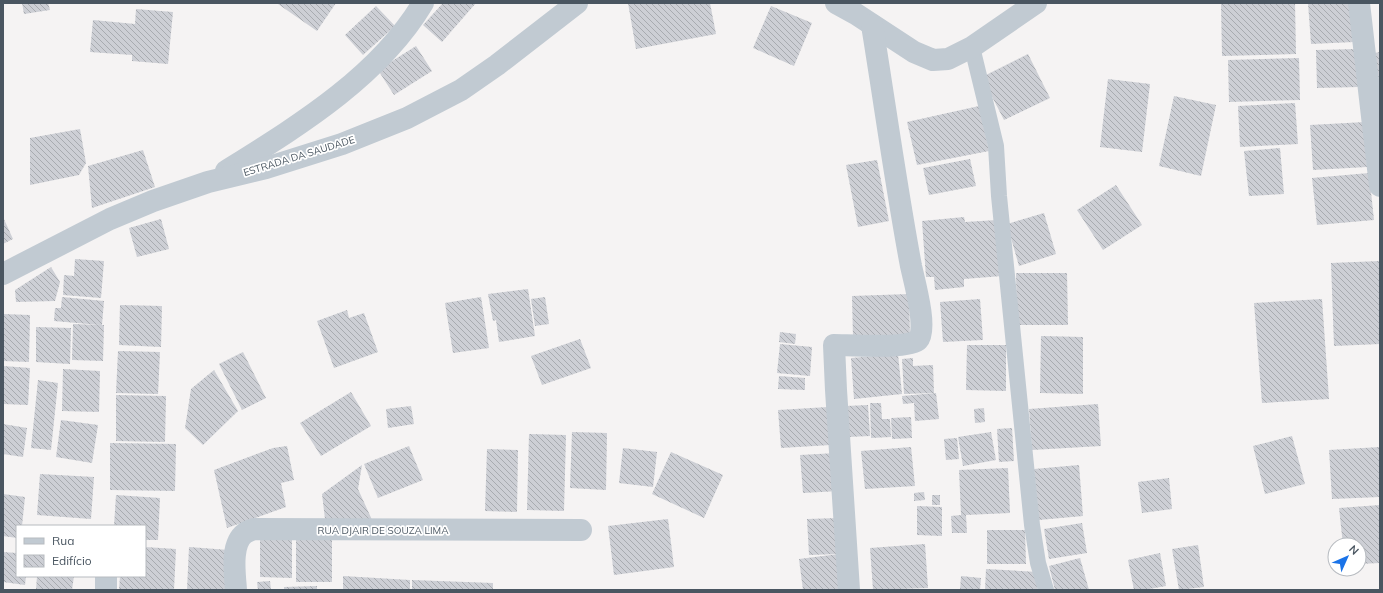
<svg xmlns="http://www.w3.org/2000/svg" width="1383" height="593" font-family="Mulish,sans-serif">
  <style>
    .building { fill: url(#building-back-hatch) }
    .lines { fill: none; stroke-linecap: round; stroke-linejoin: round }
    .lane { stroke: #c1cad2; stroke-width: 16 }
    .street { stroke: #c1cad2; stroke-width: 22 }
    .labels { text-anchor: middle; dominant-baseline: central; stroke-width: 3.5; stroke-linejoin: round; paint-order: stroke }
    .street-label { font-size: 10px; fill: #4a5661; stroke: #fff }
  </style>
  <defs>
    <pattern id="building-back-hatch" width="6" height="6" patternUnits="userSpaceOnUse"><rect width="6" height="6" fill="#cdcfd5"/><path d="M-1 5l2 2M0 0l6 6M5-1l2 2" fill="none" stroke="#a8abb0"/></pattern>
  </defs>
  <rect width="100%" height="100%" fill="#f5f3f3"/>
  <g class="building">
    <path d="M22,3H48L50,10L24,14Z"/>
    <path d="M279,3H336L317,31L278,4Z"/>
    <path d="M443,3H476L442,42L423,25Z"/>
    <path d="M628,3H710L716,34L636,49Z"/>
    <path d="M1221,3H1295L1296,54L1222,56Z"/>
    <path d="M1308,3H1352L1354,42L1311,44Z"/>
    <path d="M376,6L395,26L363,55L345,35Z"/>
    <path d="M771,6L812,23L794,66L753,48Z"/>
    <path d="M136,9L173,12L168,64L132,61V55L90,52L93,20L135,24Z"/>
    <path d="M416,46L432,71L394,95L378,70Z"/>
    <path d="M1357,49L1359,87L1317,88L1316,50Z"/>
    <path d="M1380,52V89H1376L1374,53Z"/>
    <path d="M1028,54L1050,98L1004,120L982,77Z"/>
    <path d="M1299,58L1300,100L1229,102L1228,60Z"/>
    <path d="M1108,79L1150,84L1142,152L1100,147Z"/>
    <path d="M1174,96L1216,105L1201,176L1159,166Z"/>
    <path d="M1295,103L1298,144L1240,147L1238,106Z"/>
    <path d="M979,106L989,151L917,165L907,122Z"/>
    <path d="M1365,122L1367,167L1313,170L1310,125Z"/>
    <path d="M80,129L86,163L79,175L30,185V138Z"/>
    <path d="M1280,148L1284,194L1249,196L1244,151Z"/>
    <path d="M143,150L155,187L92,208L88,166Z"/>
    <path d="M970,159L976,186L929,195L923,168Z"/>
    <path d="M877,160L889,221L858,227L846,165Z"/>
    <path d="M1369,173L1374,220L1317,225L1312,178Z"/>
    <path d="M1116,185L1142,225L1103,250L1077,210Z"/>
    <path d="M1044,213L1056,254L1019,266L1007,224Z"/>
    <path d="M3,217L13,239L3,244Z"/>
    <path d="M964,217L965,222L997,220L1002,276L964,279V287L935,290L934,277H926L922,221Z"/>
    <path d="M161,219L169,249L137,257L129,228Z"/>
    <path d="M75,259L104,261L101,298L63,295L64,275L74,276Z"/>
    <path d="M1380,261V344L1334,346L1331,263Z"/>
    <path d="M51,267L60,282L55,301L16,302L15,290Z"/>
    <path d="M1016,273H1067L1068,325H1017Z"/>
    <path d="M528,289L535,336L499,342L496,320L493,321L488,294Z"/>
    <path d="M909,294L910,337L853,338L852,296Z"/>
    <path d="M62,297L104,301L102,325H104L103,361L72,360L73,324L100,325L54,321L55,308H61Z"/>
    <path d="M481,297L489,348L453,353L445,303Z"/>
    <path d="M545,297L549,324L535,326L531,299Z"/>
    <path d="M980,299L983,340L943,342L940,302Z"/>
    <path d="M1322,299L1329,399L1262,403L1254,303Z"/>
    <path d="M120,305L162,306L161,347L119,345Z"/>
    <path d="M347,310L349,318L364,313L378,352L334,368L317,321Z"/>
    <path d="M3,314L30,315L29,362L3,361Z"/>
    <path d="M36,327L71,328L70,364L36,362Z"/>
    <path d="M780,332L796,334L795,344L779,342Z"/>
    <path d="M1041,336L1083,337V394L1040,393Z"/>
    <path d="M580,339L591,368L542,385L531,356Z"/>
    <path d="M780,344L812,347L810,376L777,373Z"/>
    <path d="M967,345H1006V391L966,390Z"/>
    <path d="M118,351L160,352L158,394L116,393Z"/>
    <path d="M243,352L266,398L242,410L219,364Z"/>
    <path d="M898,354L902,394L854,399L851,358Z"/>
    <path d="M913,358V366L933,365L934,393L904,394L902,359Z"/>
    <path d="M3,366L30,368L28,405L3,404Z"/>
    <path d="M63,369L100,371L99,412L62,411Z"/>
    <path d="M214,370L238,411L203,445L185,428L191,389Z"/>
    <path d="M779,376L805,378V390L778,389Z"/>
    <path d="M38,380L58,383L51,450L31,448Z"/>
    <path d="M351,392L371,426L321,456L300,423Z"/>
    <path d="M936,393L939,419L915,421L914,403L903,404L902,396Z"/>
    <path d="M116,395L166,396L165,442L116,441Z"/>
    <path d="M870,403H881L882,419H890L891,437L871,438Z"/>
    <path d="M1098,404L1101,446L1032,450L1029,409Z"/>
    <path d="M868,405L870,436L848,437L846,406Z"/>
    <path d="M411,406L414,424L388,428L386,409Z"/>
    <path d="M828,407L831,445L781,448L778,410Z"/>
    <path d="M984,408L985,422L975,423L974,409Z"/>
    <path d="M911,417L912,438L892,439L891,418Z"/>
    <path d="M61,420L98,425L92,463L56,457Z"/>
    <path d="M3,424L27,428L23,457L3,454Z"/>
    <path d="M1012,428L1014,461L999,462L997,429Z"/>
    <path d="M572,432L607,433L606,490L570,488Z"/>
    <path d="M991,432L996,460L963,466L958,437Z"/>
    <path d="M529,434L566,435L564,511L527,510Z"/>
    <path d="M1292,436L1305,484L1265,494L1253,446Z"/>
    <path d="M957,438L959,459L946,460L944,439Z"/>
    <path d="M110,443L176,444L175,491L110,490Z"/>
    <path d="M287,446L294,480L281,483L286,507L227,528L214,470L273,448Z"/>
    <path d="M409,446L423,480L378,498L364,464Z"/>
    <path d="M911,447L915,486L865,489L861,451Z"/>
    <path d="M1380,447V497L1332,499L1329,450Z"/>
    <path d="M623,448L657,452L653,487L619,483Z"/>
    <path d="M487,449L518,450L517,512L485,511Z"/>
    <path d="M671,452L723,475L704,518L652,494Z"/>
    <path d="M836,453L839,491L803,493L800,455Z"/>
    <path d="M362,465L358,489L373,522L325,519L322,494Z"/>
    <path d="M1079,465L1083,516L1039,520L1034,469Z"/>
    <path d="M1008,468L1010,513L966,515L967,533H952L951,516L961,515L959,470Z"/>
    <path d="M40,474L94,477L91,519L37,515Z"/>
    <path d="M1169,478L1172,509L1142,513L1138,482Z"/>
    <path d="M924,492L925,500L914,501V493Z"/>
    <path d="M3,494L25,497L22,526H17V538L3,536Z"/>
    <path d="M116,495L160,498L158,540H145V526H114Z"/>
    <rect x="932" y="495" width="8" height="10"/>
    <path d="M1380,505V563L1359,564V545H1343L1339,508Z"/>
    <path d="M917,506L942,507V536L917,535Z"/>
    <path d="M838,518L840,554L809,555L807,519Z"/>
    <path d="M668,519L674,567L614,575L608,526Z"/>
    <path d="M1082,523L1087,553L1049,559L1044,529Z"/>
    <path d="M987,530H1025L1026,564H987Z"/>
    <rect x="296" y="534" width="36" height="48"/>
    <path d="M279,537H292V578L260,577V540H279Z"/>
    <path d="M925,544L928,588L873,590L870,548Z"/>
    <path d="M1198,545L1204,587L1179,590L1172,549Z"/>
    <path d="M145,547L176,549L174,590H119L120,576H145Z"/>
    <path d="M189,547L229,550L226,590H187Z"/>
    <path d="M3,552L17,553V576H26L25,585L3,582Z"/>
    <path d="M1160,553L1166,586L1144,590H1134L1128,560Z"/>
    <path d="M839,554L843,590H803L799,559Z"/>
    <path d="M1080,558L1089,590H1055L1049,566Z"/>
    <path d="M986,569L1038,572L1037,590H985Z"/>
    <path d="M37,576H74L72,590H36Z"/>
    <path d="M343,576L410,580V590H343Z"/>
    <path d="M961,576L981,578L980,590H960Z"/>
    <path d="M412,580L493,583V590H412Z"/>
    <path d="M270,581L271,590H258L257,582Z"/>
    <path d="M317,586V590H284V587Z"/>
  </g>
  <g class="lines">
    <path class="lane" d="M972,47L996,146L999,196L1032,525L1038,563L1046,590"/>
    <g class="street">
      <path d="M836,3L856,14L914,52L933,60L948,59L972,47L1036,3"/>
      <path d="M1359,3L1380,186"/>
      <path d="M226,171C298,126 379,77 423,3"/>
      <path d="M3,274L110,219L153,201L208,182L266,168L342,144L407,118L461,90L497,65L577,3"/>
      <path d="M106,576V590"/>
      <path d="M236,590C235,574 230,544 245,533C248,531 251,530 254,529L581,530"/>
      <path d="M849,590L836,390L834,345C849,345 910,349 918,340C928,330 914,280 911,266C896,186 885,105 872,25"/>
    </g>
  </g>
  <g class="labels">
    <g class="street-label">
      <text transform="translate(299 156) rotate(-17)">ESTRADA DA SAUDADE</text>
      <text x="383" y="530">RUA DJAIR DE SOUZA LIMA</text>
    </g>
  </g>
  <rect width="1383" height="593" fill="none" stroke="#4a5661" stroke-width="8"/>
  <rect x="16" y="525" width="130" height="52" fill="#ffffff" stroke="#b7bbc0"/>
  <rect x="24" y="538" width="20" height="6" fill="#c1cad2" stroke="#b7bbc0"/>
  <text x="52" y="545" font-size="12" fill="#4a5661">Rua</text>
  <rect x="24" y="555" width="20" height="12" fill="url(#building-back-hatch)" stroke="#b7bbc0"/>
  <text x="52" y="565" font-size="12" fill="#4a5661">Edifício</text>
  <g transform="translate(1347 557) rotate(45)"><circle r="19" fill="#ffffff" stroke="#b7bbc0"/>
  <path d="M0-3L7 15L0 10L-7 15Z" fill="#1a73e8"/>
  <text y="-6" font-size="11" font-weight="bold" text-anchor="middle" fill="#4a5661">N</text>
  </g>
</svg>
